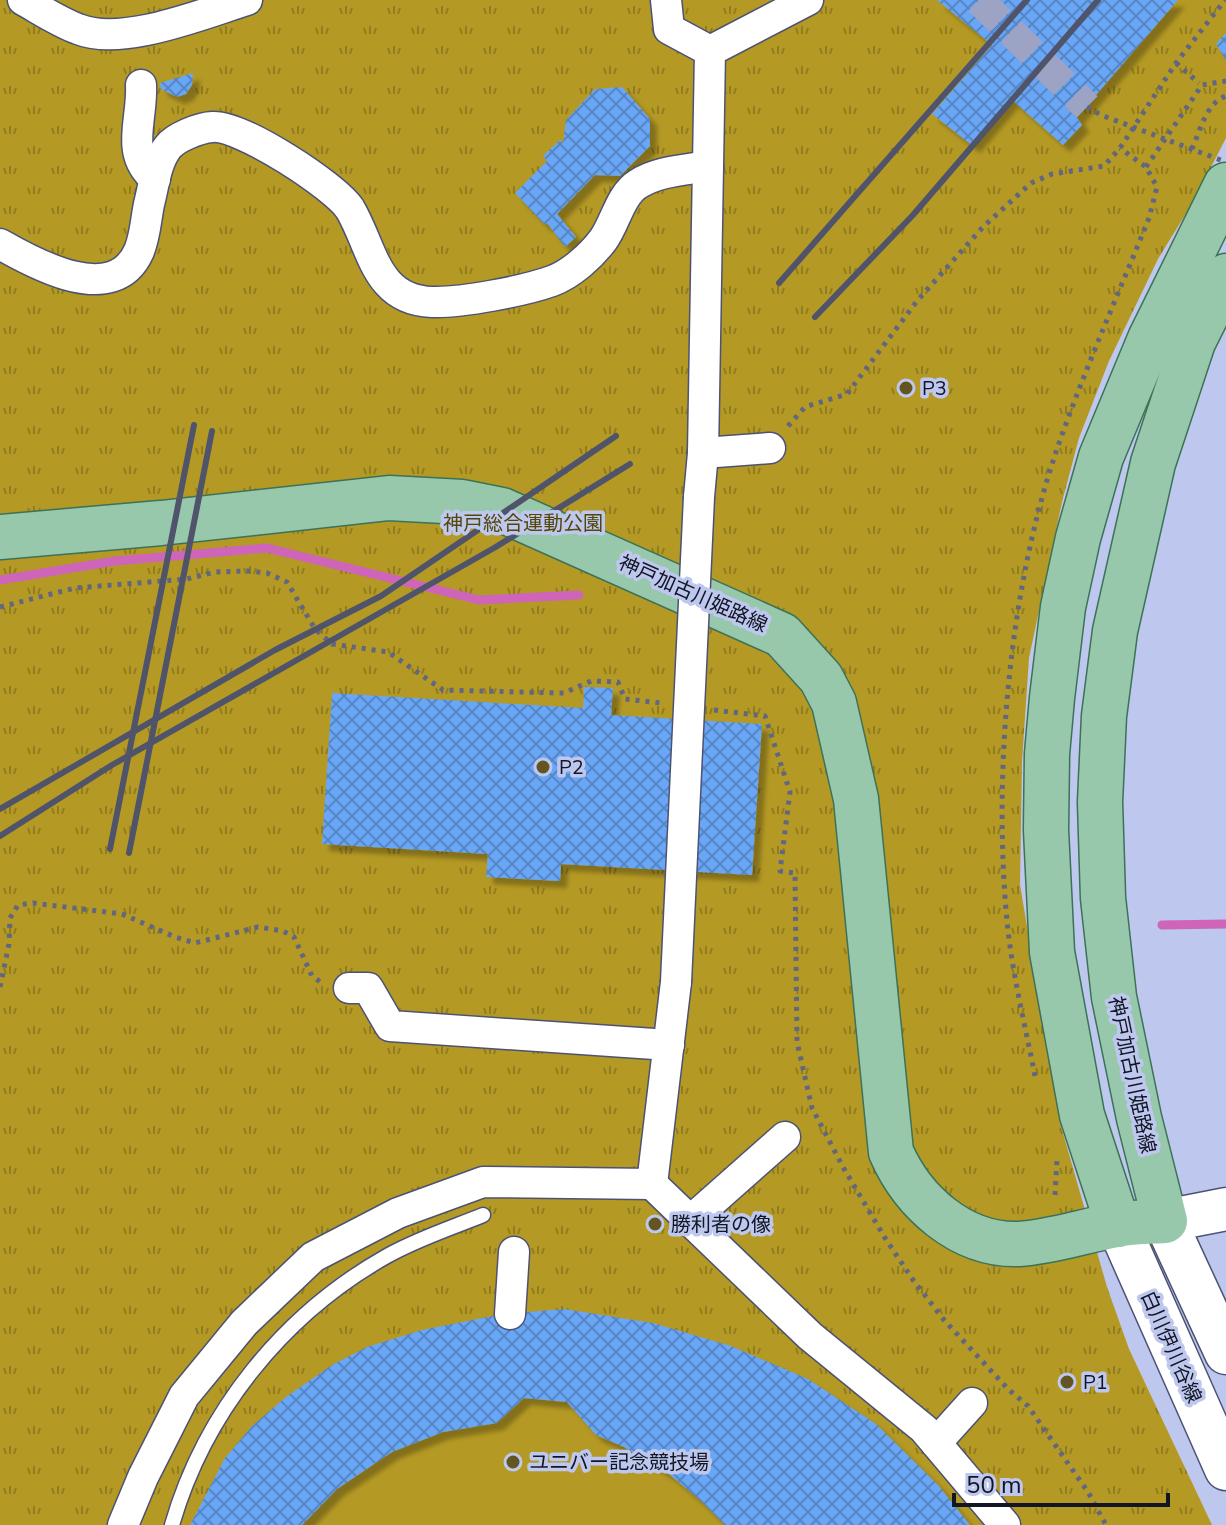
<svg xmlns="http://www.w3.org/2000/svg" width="1226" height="1525" font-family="'Nunito Sans','Noto Sans JP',sans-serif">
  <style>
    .park { fill: url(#park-tufts) }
    .pitch { fill: #b49924 }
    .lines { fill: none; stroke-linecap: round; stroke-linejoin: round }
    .stream { stroke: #ce65b9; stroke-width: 9 }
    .building { fill: url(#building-cross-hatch); filter: url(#shadow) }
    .street-tunnel { stroke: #9ca3c5; stroke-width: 30; stroke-dasharray: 30 15; stroke-linecap: butt }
    .lane-casing { stroke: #4c5274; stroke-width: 17 }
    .street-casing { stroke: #4c5274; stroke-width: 33 }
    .secondary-casing { stroke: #4c5274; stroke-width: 45 }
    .primary-casing { stroke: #3c7257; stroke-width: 47 }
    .path { stroke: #616780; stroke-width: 5; stroke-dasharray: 4 6; stroke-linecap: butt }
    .lane { stroke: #fff; stroke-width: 14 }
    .street { stroke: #fff; stroke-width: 30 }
    .secondary { stroke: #fff; stroke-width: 42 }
    .primary { stroke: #97c8ab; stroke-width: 44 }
    .rail { stroke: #4f546b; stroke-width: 6 }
    .street-bridge-casing { stroke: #4c5274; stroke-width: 33; stroke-linecap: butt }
    .path-bridge { stroke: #616780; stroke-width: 5; stroke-dasharray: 4 6; stroke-linecap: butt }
    .street-bridge { stroke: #fff; stroke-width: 30 }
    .poi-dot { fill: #625522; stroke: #bec7ee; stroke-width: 3 }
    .labels { text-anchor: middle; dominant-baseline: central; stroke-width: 7; stroke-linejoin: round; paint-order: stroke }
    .poi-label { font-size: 20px; fill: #121523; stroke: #bec7ee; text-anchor: start }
    .park-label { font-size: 20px; fill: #534606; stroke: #bec7ee }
    .street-label { font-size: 20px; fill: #121523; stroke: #bec7ee }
  </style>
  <defs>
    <pattern id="park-tufts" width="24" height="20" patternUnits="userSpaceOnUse" patternTransform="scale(2)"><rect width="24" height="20" fill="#b49924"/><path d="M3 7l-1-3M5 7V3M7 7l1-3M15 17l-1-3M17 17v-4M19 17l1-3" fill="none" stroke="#917c1f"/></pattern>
    <pattern id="building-cross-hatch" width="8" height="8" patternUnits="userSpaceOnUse" patternTransform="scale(2)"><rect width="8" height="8" fill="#69a6f5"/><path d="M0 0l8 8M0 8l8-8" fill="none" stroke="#5586c6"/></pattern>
    <filter id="shadow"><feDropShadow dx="7" dy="7" stdDeviation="2" flood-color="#0004"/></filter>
  </defs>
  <rect width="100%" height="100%" fill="#bec7ee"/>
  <path class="park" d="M0,0H1226V138L1193,202L1158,259L1109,361L1079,438L1062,502L1029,658L1022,762L1020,885L1061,1126L1107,1287L1129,1349L1212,1525H0Z"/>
  <path class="pitch" d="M524,1398L567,1402L596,1435L624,1447L669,1474L701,1501L725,1525H302L337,1489L392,1452L443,1432L497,1423Z"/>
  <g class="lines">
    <g class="stream">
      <path d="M0,580L115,561L267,548L479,600L579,595"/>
      <path d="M1162,925L1226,924"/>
    </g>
  </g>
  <g class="building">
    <path d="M937,0H1178L1077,117L1082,125L1063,145L1012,100L973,146L932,114L992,45Z"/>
    <path d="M1226,33V60L1216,44Z"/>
    <path d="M193,73L192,85L186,94L177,97L161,89L160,83Z"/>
    <path d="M622,87L650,119V146L620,176L595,175L557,214L576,237L565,247L547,223L545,225L515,193L547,161L543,156L560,140L563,143L566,120L595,89Z"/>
    <path d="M584,687L613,688L611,715L762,724L752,875L561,864L560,881L486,877L488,854L322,844L332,693L583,708Z"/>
    <path d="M564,1309L653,1323L731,1346L808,1379L876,1424L938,1485L970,1525H725L701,1501L669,1474L624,1447L596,1435L567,1402L524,1398L497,1423L443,1432L392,1452L337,1489L302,1525H190L225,1458L252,1426L286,1397L332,1365L367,1347L422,1330L503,1314Z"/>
  </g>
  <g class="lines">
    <path class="street-tunnel" d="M979,0L1087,107"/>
    <g class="lane-casing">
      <path id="lane" d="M172,1525C205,1411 284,1314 387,1256C417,1239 451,1228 483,1215"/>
    </g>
    <g class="street-casing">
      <g id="street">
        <path d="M23,0C41,10 59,22 78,29C122,47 202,14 247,0"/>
        <path d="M666,0L669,29L710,51L703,453L699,497"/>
        <path d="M710,51L808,0"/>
        <path d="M141,85C143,121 124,152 155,179"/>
        <path d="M0,244C35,264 114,308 139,251C145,237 146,219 149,204C154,185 156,162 168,147C176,137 199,128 212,127C240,124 335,186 350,209C373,248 375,300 432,302C461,303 524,291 552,281C571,274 591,256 603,240C615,224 620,195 638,184C658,171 685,170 708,166"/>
        <path d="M703,453L770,448"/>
        <path d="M349,988H368L390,1026L669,1045"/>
        <path d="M652,1184L810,1336L924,1429L1005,1525"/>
        <path d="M690,1221L785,1137"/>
        <path d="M510,1314L514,1252"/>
        <path d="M936,1443L972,1403"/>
        <path d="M123,1525L143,1477L184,1396L244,1323L313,1257L398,1213L483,1182L652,1184L676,982"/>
      </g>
    </g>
    <g class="secondary-casing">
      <g id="secondary">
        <path d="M1226,1209L1165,1221L1226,1353"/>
        <path d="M1118,1225L1226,1469"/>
      </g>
    </g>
    <g class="primary-casing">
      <g id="primary">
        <path d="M0,537L161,523L389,498L462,502L502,510L782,635L821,678L834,703L856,799L891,1152C913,1202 961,1246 1019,1244C1052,1242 1083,1231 1116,1225C1132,1222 1149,1222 1165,1221L1139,1118L1114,997L1103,898L1100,802L1104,716L1115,631L1153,463L1193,342L1226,276"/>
        <path d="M1118,1225L1082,1115L1052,952L1046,830L1047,754L1052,698L1063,607L1078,538L1101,457L1150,339L1226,185"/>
      </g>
    </g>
    <g class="path">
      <path d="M1176,63L1199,83"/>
      <path d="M1192,149C1200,131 1206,103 1226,96"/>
      <path d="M1146,167L1202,85L1226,81"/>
      <path d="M788,426L805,407L847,394L917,301L983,227L1031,183L1052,174L1104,166L1120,148L1176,63L1225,0"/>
      <path d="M0,607L75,588L187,579L215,572L248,571L267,573L287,582L315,629L332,644L388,652L443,690L564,693L591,681L618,682L625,699L661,703"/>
      <path d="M714,710L765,716L790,792L780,871L795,873L797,1042L812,1108L843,1167L885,1238L913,1280L944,1320L1008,1389L1028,1406L1088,1492L1106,1525"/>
      <path d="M0,987L9,944L10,918L18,905L33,903L122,914L175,937L195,943L258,927L283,931L294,937L312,976L322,983"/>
      <path d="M1035,1076C1025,1025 1012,973 1007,921C993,773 1009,589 1057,449C1084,371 1118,295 1149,218L1157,187L1146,167L1120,148"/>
      <path d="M1055,1195L1057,1159"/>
    </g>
    <use href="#lane" class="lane"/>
    <use href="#street" class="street"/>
    <use href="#secondary" class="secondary"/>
    <use href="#primary" class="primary"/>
    <g class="rail">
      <path d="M779,283L1027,0"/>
      <path d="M815,317L913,215L1098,0"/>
      <path d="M0,809L275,650L381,596L616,436"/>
      <path d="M0,836L112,765L494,548L630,464"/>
      <path d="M110,849L194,425"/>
      <path d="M129,853L212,431"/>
    </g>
    <g class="street-bridge-casing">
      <path id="street-bridge" d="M676,982L699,497"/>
    </g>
    <path class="path-bridge" d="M1087,107L1101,115L1226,162"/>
    <use href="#street-bridge" class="street-bridge"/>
  </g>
  <g class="poi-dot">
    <circle cx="906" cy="388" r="8"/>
    <circle cx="543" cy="767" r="8"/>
    <circle cx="655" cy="1224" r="8"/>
    <circle cx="1067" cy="1382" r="8"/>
    <circle cx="513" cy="1462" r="8"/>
  </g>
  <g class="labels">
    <g class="poi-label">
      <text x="922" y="388">P3</text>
      <text x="559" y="767">P2</text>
      <text x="671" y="1224">勝利者の像</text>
      <text x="1083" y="1382">P1</text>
      <text x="529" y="1462">ユニバー記念競技場</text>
    </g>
    <g class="park-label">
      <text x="523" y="523">神戸総合運動公園</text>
    </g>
    <g class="street-label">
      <text transform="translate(693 594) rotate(24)">神戸加古川姫路線</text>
      <text transform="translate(1132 1075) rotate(78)">神戸加古川姫路線</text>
      <text transform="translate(1171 1347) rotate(66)">白川伊川谷線</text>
    </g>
  </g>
  <path d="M954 1493v12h214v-12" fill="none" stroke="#121523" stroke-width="4"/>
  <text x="966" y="1493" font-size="24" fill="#121523" stroke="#bec7ee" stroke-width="6" paint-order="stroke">50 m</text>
</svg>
